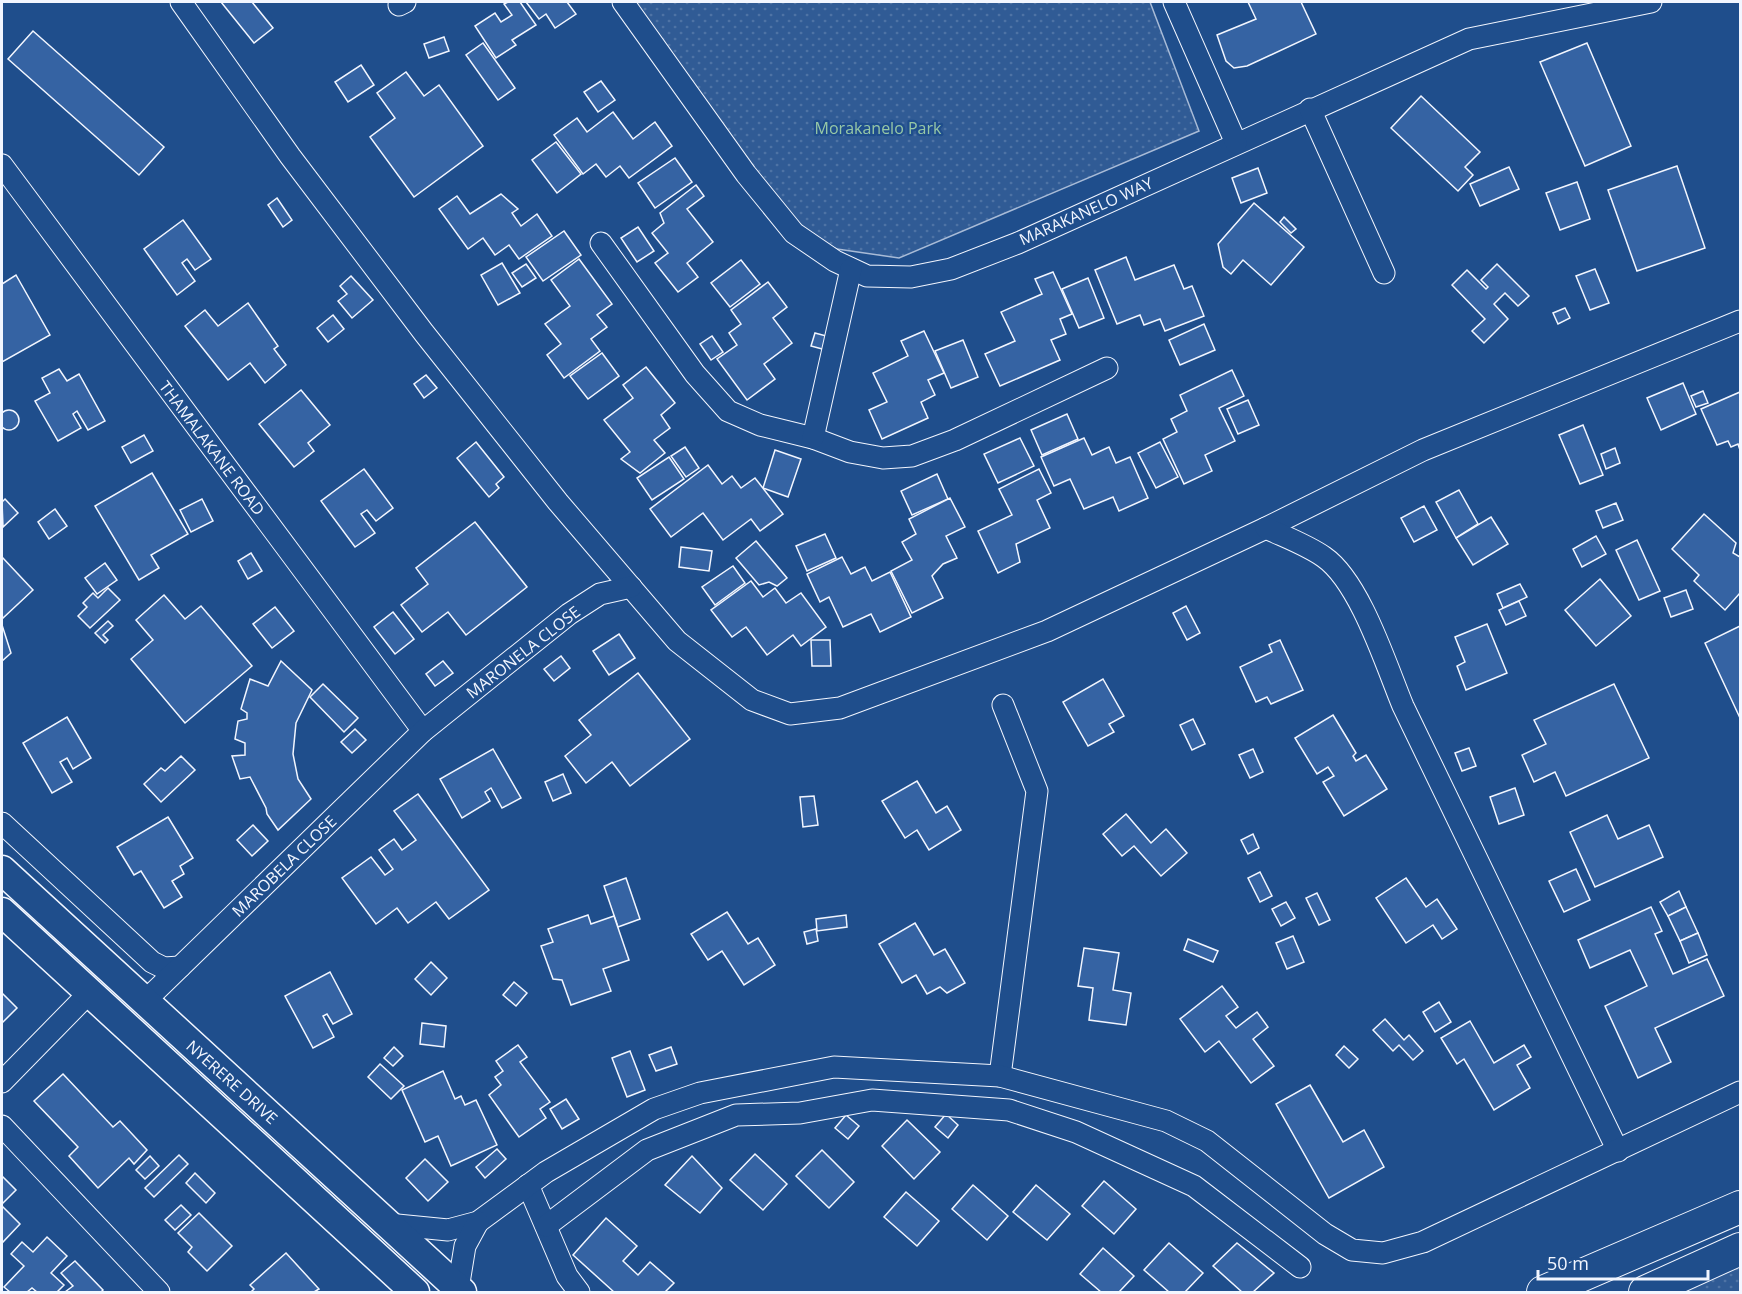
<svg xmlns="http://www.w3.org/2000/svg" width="1742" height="1294" font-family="'Open Sans',sans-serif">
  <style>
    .grass { fill: url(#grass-dots); stroke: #a8bbd7; stroke-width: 1.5 }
    .building { fill: #3563a3; stroke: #f2f6ff; stroke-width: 1.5 }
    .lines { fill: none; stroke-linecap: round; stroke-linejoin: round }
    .street-casing { stroke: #f2f6ff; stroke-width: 23 }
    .secondary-casing { stroke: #f2f6ff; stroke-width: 31 }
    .primary-casing { stroke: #f2f6ff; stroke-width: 34 }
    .street { stroke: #1f4e8c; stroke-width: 21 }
    .secondary { stroke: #1f4e8c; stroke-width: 28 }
    .primary { stroke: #1f4e8c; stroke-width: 32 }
    .labels { text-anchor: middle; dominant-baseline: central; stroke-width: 4.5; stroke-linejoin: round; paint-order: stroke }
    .park-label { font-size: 16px; fill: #97c8a6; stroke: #1f4e8c }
    .street-label { font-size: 16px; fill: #f2f6ff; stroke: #1f4e8c }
  </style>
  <defs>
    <pattern id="grass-dots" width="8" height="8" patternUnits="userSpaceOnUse" patternTransform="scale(1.5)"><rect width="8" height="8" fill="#305b95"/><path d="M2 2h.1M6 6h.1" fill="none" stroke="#4e73a5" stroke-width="1.8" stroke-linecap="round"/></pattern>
  </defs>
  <rect width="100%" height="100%" fill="#1f4e8c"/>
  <g class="grass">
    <path d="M625,2H1150L1199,131L899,258L837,249L794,233Z"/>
    <path d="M1740,1266V1292H1681Z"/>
  </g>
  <g class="building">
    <path d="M221,2H252L273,28L254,43Z"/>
    <path d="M508,2H520L536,25L512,40L516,45L496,58L475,26L495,13L501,22L512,15L504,4Z"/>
    <path d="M526,2H567L576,14L555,28L546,14L539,19Z"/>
    <path d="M1248,2H1301L1316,34L1247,66L1234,68L1226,61L1217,35L1256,19Z"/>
    <path d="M33,31L164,147L139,175L8,59Z"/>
    <path d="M444,37L449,51L429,58L424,44Z"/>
    <path d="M483,43L515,88L498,100L466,55Z"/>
    <path d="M1587,43L1631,146L1585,166L1540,62Z"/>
    <path d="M361,65L374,85L348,102L335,82Z"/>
    <path d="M406,72L424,96L439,85L483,146L414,197L370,137L395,118L377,93Z"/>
    <path d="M601,81L615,100L598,112L584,92Z"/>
    <path d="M1421,96L1480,152L1465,167L1473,175L1458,191L1391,128Z"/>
    <path d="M613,112L633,139L655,122L672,146L629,178L620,166L606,177L596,164L583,174L554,135L577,118L587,132Z"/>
    <path d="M556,142L581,174L557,193L532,160Z"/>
    <path d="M675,158L692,182L655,208L638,183Z"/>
    <path d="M1677,166L1705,248L1637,271L1608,190Z"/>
    <path d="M1509,167L1519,189L1480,206L1470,184Z"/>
    <path d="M1258,168L1267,193L1241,203L1232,178Z"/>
    <path d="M1577,182L1590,219L1560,230L1546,193Z"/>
    <path d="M696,185L704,196L687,209L713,242L687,263L698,277L678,292L655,263L668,253L652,233L664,223L660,213Z"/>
    <path d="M501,194L518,209L512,213L521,226L537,214L552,236L519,259L509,245L495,255L483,238L468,249L439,209L457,196L470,214Z"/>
    <path d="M277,198L292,220L283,227L268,205Z"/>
    <path d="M1254,203L1304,247L1271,285L1243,260L1231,274L1223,267L1218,244Z"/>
    <path d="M1284,217L1296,229L1291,233L1280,222Z"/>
    <path d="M183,220L211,259L195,270L187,259L182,263L195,281L177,295L144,249Z"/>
    <path d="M638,227L654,251L637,262L621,238Z"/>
    <path d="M564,231L581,255L543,281L526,257Z"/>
    <path d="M1126,257L1135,280L1174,265L1184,289L1192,286L1204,316L1165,331L1160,319L1144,325L1140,315L1117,324L1095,270Z"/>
    <path d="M579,259L612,304L597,315L607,327L591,339L600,351L564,378L547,355L561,344L545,324L570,306L551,280Z"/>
    <path d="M741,260L760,284L730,307L711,283Z"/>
    <path d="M502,263L520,293L498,305L481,275Z"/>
    <path d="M526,264L536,278L522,287L512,273Z"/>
    <path d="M1497,264L1529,296L1518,306L1505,293L1494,304L1508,319L1484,343L1472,331L1485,319L1452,285L1467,270L1486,289L1488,287L1481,280Z"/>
    <path d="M1595,269L1609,303L1590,310L1576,276Z"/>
    <path d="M1053,272L1072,314L1060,319L1066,334L1051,340L1060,360L1000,386L985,354L1015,341L1001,312L1042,294L1035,279Z"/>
    <path d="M16,275L50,335L2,362V284Z"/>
    <path d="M351,276L373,300L352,318L338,301L347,294L340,286Z"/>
    <path d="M1088,278L1104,318L1079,328L1062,289Z"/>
    <path d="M768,282L787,307L773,318L792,343L764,364L775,379L747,400L717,359L737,345L729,333L741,324L731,310Z"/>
    <path d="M248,303L278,346L274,349L286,365L265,383L250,363L228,380L185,326L205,310L218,326Z"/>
    <path d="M1565,308L1570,318L1558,324L1553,313Z"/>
    <path d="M333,315L344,329L328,342L317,328Z"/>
    <path d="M1204,324L1215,350L1180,365L1169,340Z"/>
    <path d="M924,331L944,373L928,380L935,395L921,402L928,418L882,439L869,410L887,402L873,373L908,356L901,341Z"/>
    <path d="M815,333L830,337L826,350L811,346Z"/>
    <path d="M712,336L723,352L711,360L700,344Z"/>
    <path d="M963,340L978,377L951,388L935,351Z"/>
    <path d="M602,353L619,376L588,399L570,376Z"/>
    <path d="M646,367L675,403L661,415L670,428L654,440L665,453L640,473L621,459L630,452L604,420L633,398L623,385Z"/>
    <path d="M59,369L67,381L79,374L105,421L88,430L77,411L73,414L81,428L58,441L35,401L50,393L42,378Z"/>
    <path d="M1232,370L1244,396L1219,408L1235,441L1205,455L1212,471L1184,484L1163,439L1177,432L1171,419L1187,411L1180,395Z"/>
    <path d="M426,375L437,388L424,398L414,384Z"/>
    <path d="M1683,383L1696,414L1661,430L1647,398Z"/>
    <path d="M301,390L330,425L308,443L314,451L294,467L259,424Z"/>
    <path d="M1703,391L1708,403L1696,407L1691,396Z"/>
    <path d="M1740,392V450L1738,444L1731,447L1728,441L1717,445L1701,409Z"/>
    <path d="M1248,400L1259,425L1238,434L1227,409Z"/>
    <circle cx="9" cy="420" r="10"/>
    <path d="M1067,414L1078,439L1042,455L1031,430Z"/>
    <path d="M1583,425L1603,475L1580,484L1559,435Z"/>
    <path d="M144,435L153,451L131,463L122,447Z"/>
    <path d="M1020,438L1034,466L998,483L984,454Z"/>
    <path d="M1084,438L1092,455L1109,447L1116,463L1130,457L1148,498L1119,511L1113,497L1084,509L1070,479L1054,486L1041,457Z"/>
    <path d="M476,442L504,477L496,484L499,488L489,497L457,458Z"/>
    <path d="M1160,442L1178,477L1156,488L1138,453Z"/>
    <path d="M685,447L699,468L686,477L671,456Z"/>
    <path d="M1615,448L1620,463L1606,469L1601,454Z"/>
    <path d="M775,450L801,459L788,497L763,488Z"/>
    <path d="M669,457L684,479L652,500L637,478Z"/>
    <path d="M708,465L722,484L732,476L741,488L755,478L783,514L760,531L751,519L723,540L703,513L671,537L650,509Z"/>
    <path d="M364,469L393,508L376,521L367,510L361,514L375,533L355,547L321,501Z"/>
    <path d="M1039,469L1051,493L1037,500L1050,528L1016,544L1020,562L998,573L978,531L1012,515L999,489Z"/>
    <path d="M152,473L188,534L151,555L159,568L139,580L95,506Z"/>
    <path d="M937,474L948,499L912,515L901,491Z"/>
    <path d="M1459,490L1478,524L1456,538L1436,502Z"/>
    <path d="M950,498L965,527L946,536L957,558L943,564L932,576L943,598L912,613L891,571L912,560L902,542L916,534L909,519Z"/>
    <path d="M5,499L18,513L3,527L2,502Z"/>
    <path d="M202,499L213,521L191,532L180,510Z"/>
    <path d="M1616,503L1623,520L1603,528L1596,511Z"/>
    <path d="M1424,506L1437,530L1414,542L1401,518Z"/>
    <path d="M55,509L67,526L49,539L38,522Z"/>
    <path d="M1704,514L1736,543L1733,553L1740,557V593L1725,610L1694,581L1699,575L1672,549Z"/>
    <path d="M1491,517L1508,544L1473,565L1456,538Z"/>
    <path d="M475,522L527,587L466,635L448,612L422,632L401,605L428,584L416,568Z"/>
    <path d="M825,534L836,558L807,571L796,546Z"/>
    <path d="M1596,536L1606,554L1582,567L1573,549Z"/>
    <path d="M1637,540L1660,591L1639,600L1616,550Z"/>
    <path d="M756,541L787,578L777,586L769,582L759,585L736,558Z"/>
    <path d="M681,547L712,551L709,571L679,567Z"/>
    <path d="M251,553L262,571L248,579L238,561Z"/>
    <path d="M2,557L33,590L3,618L2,616Z"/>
    <path d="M842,557L851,574L865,567L872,581L890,572L911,617L880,632L871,614L843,627L829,597L820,602L807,574Z"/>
    <path d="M105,563L117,580L97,594L85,578Z"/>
    <path d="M733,566L745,583L715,605L702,587Z"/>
    <path d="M1600,579L1631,616L1596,646L1565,610Z"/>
    <path d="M751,581L763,597L775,588L786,603L801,593L826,627L801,646L793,635L767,655L746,627L732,637L711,610Z"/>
    <path d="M1520,584L1527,597L1503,608L1497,594Z"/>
    <path d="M108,588L120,600L90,628L78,616L87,607L83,603L93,593L98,598Z"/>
    <path d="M1686,590L1693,609L1671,617L1664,598Z"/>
    <path d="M164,595L185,619L201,606L252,666L185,723L131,659L153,640L136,620Z"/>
    <path d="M1519,601L1526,616L1506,625L1499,610Z"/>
    <path d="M1186,606L1200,633L1187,640L1173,613Z"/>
    <path d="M275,607L294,631L272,648L253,624Z"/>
    <path d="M393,612L414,639L395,654L374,627Z"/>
    <path d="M108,621L113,626L103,635L108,640L105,643L95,633Z"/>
    <path d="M1487,624L1507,673L1466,690L1457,666L1465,662L1455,637Z"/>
    <path d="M2,625L11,653L2,661Z"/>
    <path d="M1740,626V718L1705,643Z"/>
    <path d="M619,634L635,658L609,675L593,651Z"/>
    <path d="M811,640H830L831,666H812Z"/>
    <path d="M1280,640L1303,690L1271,704L1267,697L1256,702L1240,667L1272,652L1269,645Z"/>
    <path d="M561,656L570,668L554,681L544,669Z"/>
    <path d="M281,661L312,690L296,723L293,754L298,779L311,799L278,830L267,814L266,808L250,777L240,779L232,756L245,755V743L235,739L238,721L247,719V713L241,709L250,679L268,686Z"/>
    <path d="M443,661L453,673L435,686L426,674Z"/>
    <path d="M638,673L690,739L630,786L612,762L586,783L565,756L591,735L579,720Z"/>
    <path d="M1103,679L1124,716L1109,724L1114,732L1088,746L1063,702Z"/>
    <path d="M323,684L358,718L344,732L310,697Z"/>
    <path d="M1614,684L1649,758L1566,796L1555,772L1534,782L1522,755L1546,744L1534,720Z"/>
    <path d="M1333,715L1356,753L1353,756L1356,761L1366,755L1387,789L1344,816L1323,782L1334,776L1328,767L1317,774L1295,738Z"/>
    <path d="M67,717L91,758L73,769L67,758L60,762L72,782L52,793L23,743Z"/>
    <path d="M1193,719L1205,744L1192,750L1180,725Z"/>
    <path d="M355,729L366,740L352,753L341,742Z"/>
    <path d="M1469,748L1476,766L1462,771L1455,753Z"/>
    <path d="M493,749L521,798L502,808L491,788L485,792L490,801L462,818L440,779Z"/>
    <path d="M1253,749L1263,772L1250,778L1239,755Z"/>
    <path d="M181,756L195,770L161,802L144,784L161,768L165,771Z"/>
    <path d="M563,774L571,793L553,801L545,782Z"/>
    <path d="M917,781L936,813L947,806L961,830L929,850L917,830L905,838L882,801Z"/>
    <path d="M1515,788L1524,815L1499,824L1490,797Z"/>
    <path d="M418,794L489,890L449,919L436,902L408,923L397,908L376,924L342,878L371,857L385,875L393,869L379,850L394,839L402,850L416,840L394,811Z"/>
    <path d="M814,796L818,825L803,827L800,797Z"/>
    <path d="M1126,814L1151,843L1166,829L1187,853L1161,876L1134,846L1122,856L1103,834Z"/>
    <path d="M1607,815L1618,839L1649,825L1663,857L1595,887L1570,832Z"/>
    <path d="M168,817L193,858L180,866L184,874L172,881L182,897L164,908L141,871L134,875L117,847Z"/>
    <path d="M253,825L268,841L252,856L237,840Z"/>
    <path d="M1253,834L1259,848L1248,854L1241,840Z"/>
    <path d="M1576,869L1590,900L1564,912L1549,881Z"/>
    <path d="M1260,872L1272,896L1260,902L1248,878Z"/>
    <path d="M626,878L640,919L618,927L604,886Z"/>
    <path d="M1406,878L1426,907L1437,899L1457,929L1442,939L1433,925L1406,943L1376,898Z"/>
    <path d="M1679,891L1686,907L1668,916L1660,902Z"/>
    <path d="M1317,893L1330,920L1319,925L1306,898Z"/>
    <path d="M1286,902L1295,918L1281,926L1272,909Z"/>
    <path d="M1651,907L1662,931L1655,934L1673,974L1707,959L1724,996L1655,1028L1671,1062L1638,1078L1605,1006L1647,986L1630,950L1590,968L1578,940Z"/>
    <path d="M1686,907L1698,933L1680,941L1668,916Z"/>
    <path d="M727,912L748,944L758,938L775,965L744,985L722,951L708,960L691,934Z"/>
    <path d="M588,915L591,924L614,916L629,960L603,969L611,991L571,1005L562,980L553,979L541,946L553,942L548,929Z"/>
    <path d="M846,915L847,927L817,931L816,919Z"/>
    <path d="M915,923L934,955L945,949L965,983L947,993L940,987L927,994L916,975L902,983L879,944Z"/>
    <path d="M816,929L818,941L807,944L804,932Z"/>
    <path d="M1698,933L1707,955L1689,963L1680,941Z"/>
    <path d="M1293,936L1304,962L1287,969L1276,943Z"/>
    <path d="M1188,939L1218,951L1213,962L1184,950Z"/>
    <path d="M1084,948L1119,953L1113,990L1131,993L1126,1025L1089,1020L1093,988L1078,986Z"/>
    <path d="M431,962L447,978L431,995L415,979Z"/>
    <path d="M330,972L352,1014L333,1024L327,1014L323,1016L334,1037L313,1048L285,996Z"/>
    <path d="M514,982L527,993L516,1006L503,995Z"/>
    <path d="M1222,986L1238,1007L1226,1016L1236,1028L1257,1012L1268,1027L1253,1039L1274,1066L1251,1083L1219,1041L1205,1052L1180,1019Z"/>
    <path d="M2,993L17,1008L2,1023Z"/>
    <path d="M1439,1002L1451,1022L1435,1032L1423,1012Z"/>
    <path d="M1385,1019L1404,1040L1409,1035L1423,1051L1413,1060L1399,1045L1393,1051L1373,1030Z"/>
    <path d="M1470,1021L1494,1063L1524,1045L1531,1057L1517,1065L1530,1088L1494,1110L1464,1059L1457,1064L1441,1038Z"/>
    <path d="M422,1023L446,1026L444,1047L420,1044Z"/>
    <path d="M518,1045L527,1057L520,1062L550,1102L540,1109L546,1118L519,1137L489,1095L501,1085L495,1077L503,1071L496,1061Z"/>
    <path d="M1344,1046L1358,1059L1349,1068L1336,1055Z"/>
    <path d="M394,1047L403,1056L393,1066L384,1058Z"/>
    <path d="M671,1047L677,1064L656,1071L649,1055Z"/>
    <path d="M630,1051L645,1090L627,1097L612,1058Z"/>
    <path d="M380,1064L404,1086L391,1099L368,1077Z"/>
    <path d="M443,1071L455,1099L461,1096L465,1105L476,1100L497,1145L451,1166L438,1136L425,1142L402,1090Z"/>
    <path d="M63,1074L113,1127L120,1121L147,1150L134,1164L129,1158L98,1188L69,1156L78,1147L34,1101Z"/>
    <path d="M1310,1085L1343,1142L1364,1130L1384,1167L1329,1198L1276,1104Z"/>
    <path d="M566,1099L579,1119L562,1129L550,1109Z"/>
    <path d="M946,1114L958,1125L948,1138L935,1127Z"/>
    <path d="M846,1115L859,1126L848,1139L835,1128Z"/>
    <path d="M907,1120L940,1152L914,1179L882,1146Z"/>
    <path d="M497,1149L506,1159L485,1178L476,1167Z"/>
    <path d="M822,1150L854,1182L829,1208L796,1176Z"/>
    <path d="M755,1154L787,1184L763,1210L730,1180Z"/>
    <path d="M179,1155L188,1164L154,1197L145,1188Z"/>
    <path d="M150,1156L159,1166L145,1179L136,1170Z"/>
    <path d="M692,1156L722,1188L700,1213L665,1185Z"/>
    <path d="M425,1159L448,1182L428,1201L406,1178Z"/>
    <path d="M195,1173L215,1193L206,1203L186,1183Z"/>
    <path d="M2,1176L16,1190L2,1204Z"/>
    <path d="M1104,1181L1136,1209L1114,1234L1082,1206Z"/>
    <path d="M973,1185L1008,1216L987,1240L952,1209Z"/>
    <path d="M1036,1185L1070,1214L1047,1240L1013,1212Z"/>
    <path d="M906,1192L939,1221L917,1246L884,1217Z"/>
    <path d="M181,1205L191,1215L175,1230L165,1220Z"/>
    <path d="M2,1206L20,1224L2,1243Z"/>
    <path d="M199,1213L232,1246L207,1271L188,1252L192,1247L178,1233Z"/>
    <path d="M606,1218L637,1246L623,1261L638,1275L650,1262L674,1283L665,1292H614L573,1255Z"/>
    <path d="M47,1237L67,1256L51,1273L64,1285L57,1292H37L32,1288L27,1292H10L4,1287L24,1266L11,1254L22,1242L33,1252Z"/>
    <path d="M1169,1243L1203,1273L1185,1292H1169L1144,1270Z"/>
    <path d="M1237,1243L1274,1273L1253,1292H1242L1213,1266Z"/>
    <path d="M1103,1248L1134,1276L1119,1292H1101L1080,1274Z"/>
    <path d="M286,1253L319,1289L314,1292H251L254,1289L250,1285Z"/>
    <path d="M75,1261L103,1290L101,1292H65L73,1286L61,1273Z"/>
  </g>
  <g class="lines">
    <g class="street-casing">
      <g id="street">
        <path d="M181,2L290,156L424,333L558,502L677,641L752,700L790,714L840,708L1047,631L1266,528L1423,450L1740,321"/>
        <path d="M623,2L746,174L794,233L835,261L867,276L911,277L951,269L1018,243L1469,39L1651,2"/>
        <path d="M1174,2L1236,143"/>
        <path d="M399,5L405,2"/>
        <path d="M1310,109L1384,273"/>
        <path d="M2,165L423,731"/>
        <path d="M601,243L695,374L728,411L760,425L813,438L850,452L883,458L912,456L955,440L1107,368"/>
        <path d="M813,438L851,269"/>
        <path d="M1266,528C1285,537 1307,545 1324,557C1360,582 1386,665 1403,706L1618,1151"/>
        <path d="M2,823L152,962L164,968L180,967"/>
        <path d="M144,1002L423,731L569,614L600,594L631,587"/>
        <path d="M1000,1076L1037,791L1003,705"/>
        <path d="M2,1082L90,992"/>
        <path d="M2,1126L159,1292"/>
        <path d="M528,1185L567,1276L579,1292"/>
        <path d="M387,1224L448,1230L478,1222L546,1172L654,1109L700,1093L834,1067L1000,1076L1166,1121L1207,1141L1325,1234L1352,1250L1383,1253L1423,1242L1740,1092"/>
        <path d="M546,1226L647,1150L736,1115L800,1113L872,1100L1009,1110L1076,1132L1194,1186L1300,1267"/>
        <path d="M458,1289L465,1246L478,1222"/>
      </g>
    </g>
    <g class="secondary-casing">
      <g id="secondary">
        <path d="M2,870L462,1292"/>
        <path d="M2,912L415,1292"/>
      </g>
    </g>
    <g class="primary-casing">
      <g id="primary">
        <path d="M1543,1292L1740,1207"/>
        <path d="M1645,1292L1740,1249"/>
      </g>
    </g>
    <use href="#street" class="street"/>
    <use href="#secondary" class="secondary"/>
    <use href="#primary" class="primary"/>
  </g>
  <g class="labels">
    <g class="park-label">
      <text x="878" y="128">Morakanelo Park</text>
    </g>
    <g class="street-label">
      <text transform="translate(1086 211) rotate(-24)">MARAKANELO WAY</text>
      <text transform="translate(212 448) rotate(53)">THAMALAKANE ROAD</text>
      <text transform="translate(523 652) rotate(-38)">MARONELA CLOSE</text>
      <text transform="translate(284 866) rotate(-44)">MAROBELA CLOSE</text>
      <text transform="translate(232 1082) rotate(42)">NYERERE DRIVE</text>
    </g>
  </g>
  <rect width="1742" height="1294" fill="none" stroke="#f2f6ff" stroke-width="6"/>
  <path d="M1538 1270v9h170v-9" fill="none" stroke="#f2f6ff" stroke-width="3"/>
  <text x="1547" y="1270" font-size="18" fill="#f2f6ff" stroke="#1f4e8c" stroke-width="4.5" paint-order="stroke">50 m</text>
</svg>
